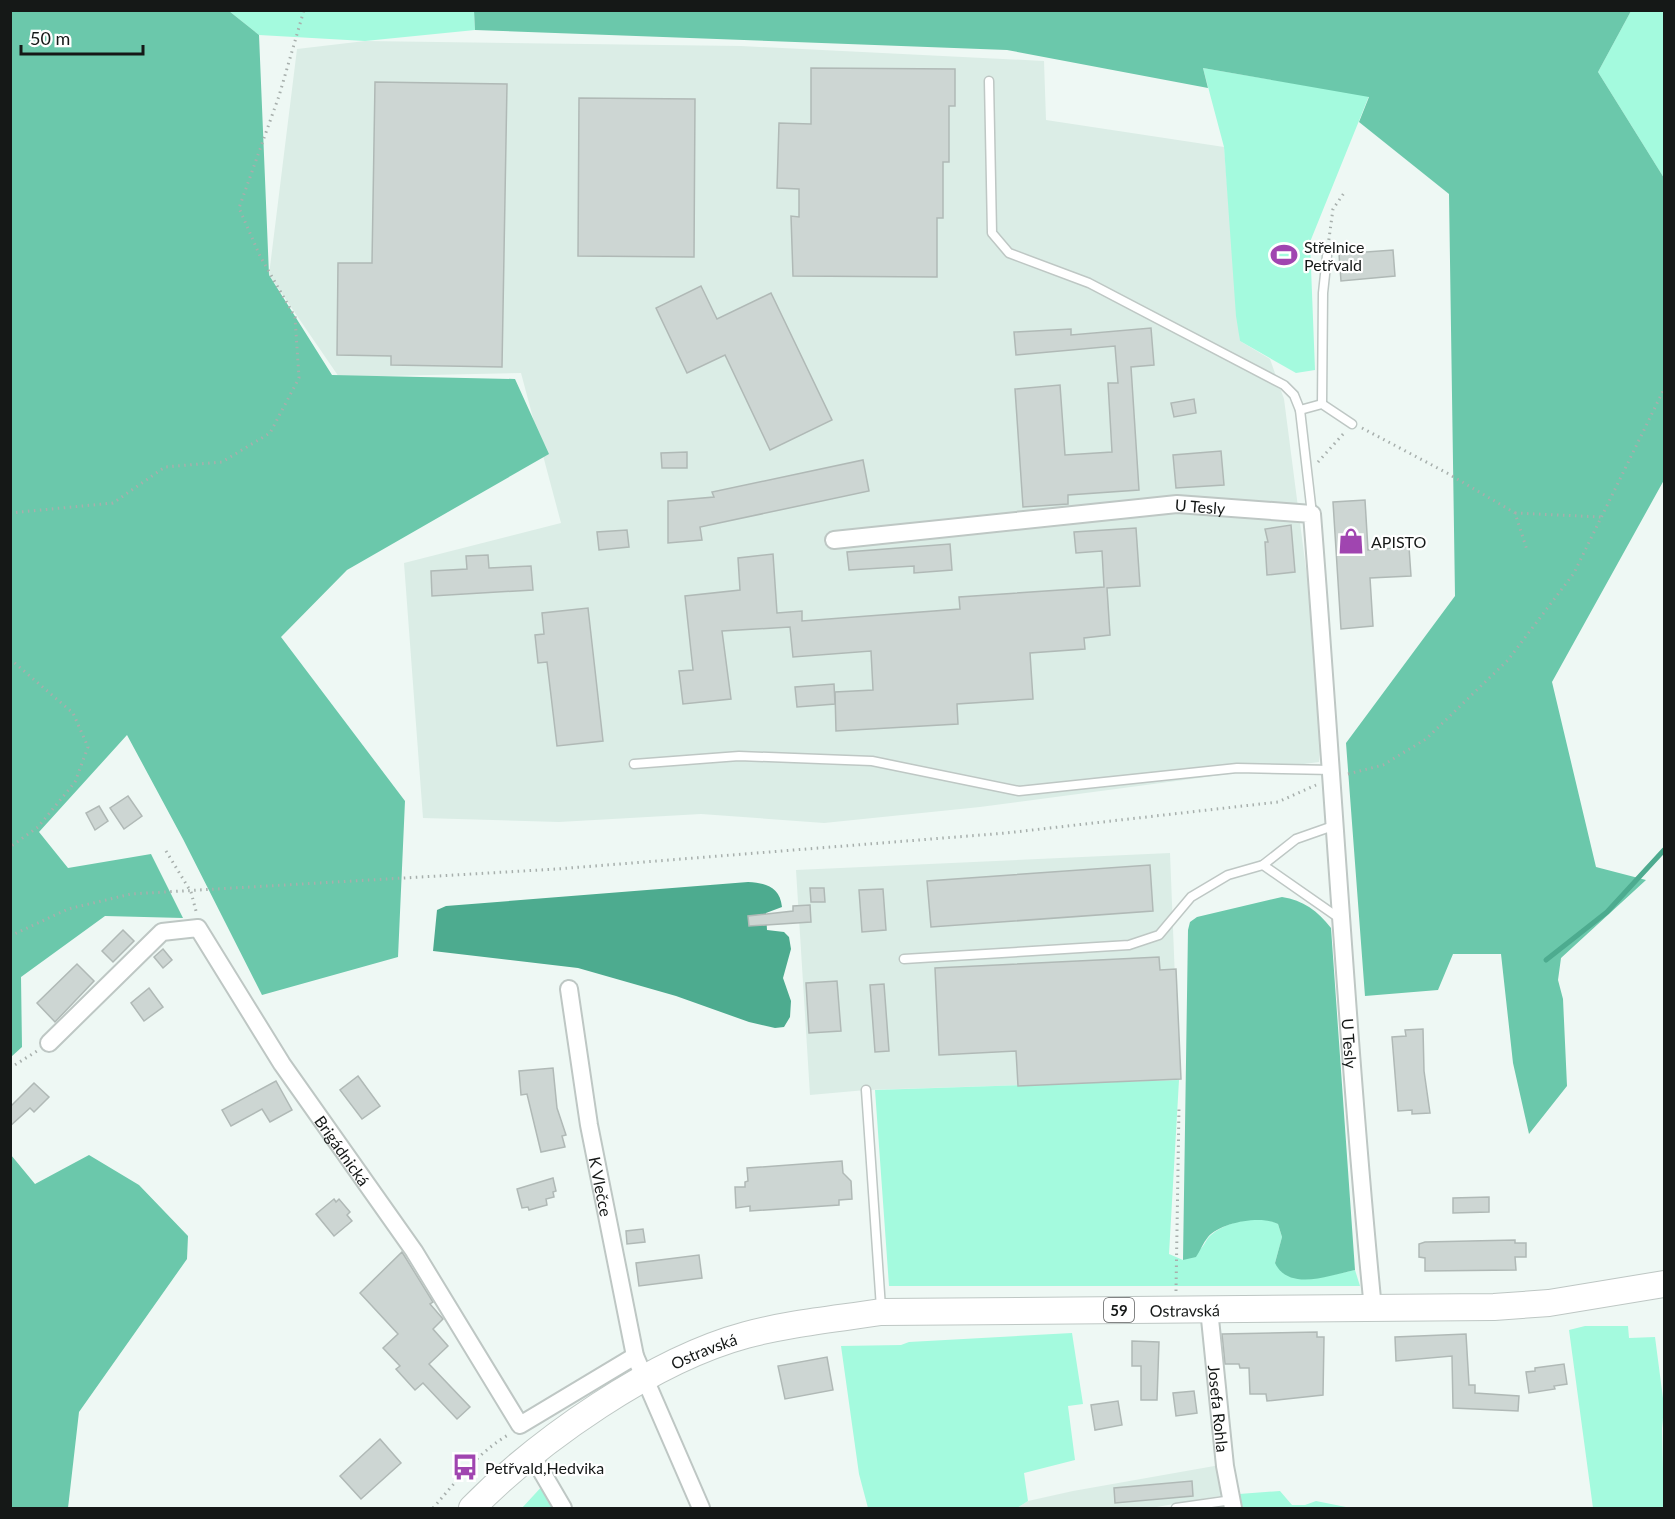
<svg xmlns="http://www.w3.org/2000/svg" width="1675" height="1519" font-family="Lato,sans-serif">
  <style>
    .built { fill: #dbede6 }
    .green { fill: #a4fade }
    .forest { fill: #6bc8ab }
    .water { fill: #4dab8f }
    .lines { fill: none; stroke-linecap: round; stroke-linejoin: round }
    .stream { stroke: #4dab8f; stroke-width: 5 }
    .building { fill: #cdd6d3; stroke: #b0b9b6; stroke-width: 1.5 }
    .service-casing { stroke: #bec7c4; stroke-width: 11 }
    .minor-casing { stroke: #bec7c4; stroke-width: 20 }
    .primary-casing { stroke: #bec7c4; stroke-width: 28 }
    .path { stroke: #a7afac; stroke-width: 3; stroke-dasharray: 1.5 4.5; stroke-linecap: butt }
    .service { stroke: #fff; stroke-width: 8 }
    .minor { stroke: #fff; stroke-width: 16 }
    .primary { stroke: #fff; stroke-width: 26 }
    .labels { text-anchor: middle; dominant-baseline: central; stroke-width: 4.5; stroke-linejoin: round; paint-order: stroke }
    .shield { fill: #fff; stroke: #5b5d5d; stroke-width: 1.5 }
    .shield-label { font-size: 15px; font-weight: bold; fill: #151817 }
    .poi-label { font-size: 16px; fill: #151817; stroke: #fff; text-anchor: start }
    .street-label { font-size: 16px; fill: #151817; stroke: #fff }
  </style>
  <rect width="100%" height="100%" fill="#eef8f4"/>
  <g class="built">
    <path d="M365,41L741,46L1044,61L1046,120L1224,147L1240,341L1270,359L1284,399L1324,708L1319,762L980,807L824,823L701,814L559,822L423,818L404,563L561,523L521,373L339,377L269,275L297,49Z"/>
    <path d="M1170,853L1179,1080L866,1090L810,1095L796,870Z"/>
    <path d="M1220,1465L1225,1495L1151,1508H1017L1028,1501L1073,1491Z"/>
  </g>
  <g class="green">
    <path d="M229,11H474L475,30L365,41L259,35Z"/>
    <path d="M1631,11H1664V178L1598,72Z"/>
    <path d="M1203,68L1369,96L1310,242L1315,370L1296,373L1240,341L1236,316L1224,147Z"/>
    <path d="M1179,1080L1169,1254L1183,1260C1189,1256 1198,1252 1203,1246C1206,1242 1207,1238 1211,1235C1227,1221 1260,1214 1278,1224L1282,1237L1275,1263L1317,1278L1355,1270L1360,1286H889L875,1090Z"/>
    <path d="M1585,1326H1628L1629,1338L1655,1337L1664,1406L1662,1429L1664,1508H1593L1569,1330Z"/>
    <path d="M1072,1333L1083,1404L1068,1406L1075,1460L1024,1473L1028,1501L1017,1508H868L859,1474L841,1346L901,1345L909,1342Z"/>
    <path d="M545,1483L559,1508H522Z"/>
    <path d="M1280,1491L1292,1505H1305L1316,1501L1351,1508H1241L1239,1494Z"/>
  </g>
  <g class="forest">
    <path d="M11,10L229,11L259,35L269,275L332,375L515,379L549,454L347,570L281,637L405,801L398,957L262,995L183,839L127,735L39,832L68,868L151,854L183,918L105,916L21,977L22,1047L11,1057Z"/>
    <path d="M474,11H1631L1598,72L1664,178V480L1552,682L1596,867L1646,880L1561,958L1558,980L1563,999L1567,1086L1529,1134L1513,1063L1501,954H1453L1438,990L1365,996L1346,743L1455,596L1449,194L1359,122L1369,97L1203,68L1208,88L1007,50L475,30Z"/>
    <path d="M1282,897C1303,900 1318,911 1331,928L1355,1270C1330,1275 1289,1292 1275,1263L1282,1237L1278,1224C1262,1215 1221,1222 1208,1237C1203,1243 1200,1251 1196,1257L1183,1260L1188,930L1190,922L1197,917Z"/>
    <path d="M11,1155L35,1184L89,1155L139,1185L188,1236L187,1259L79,1412L68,1508H11Z"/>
  </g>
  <path class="water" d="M748,882C766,883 780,887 782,907L766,913L767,930L784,932L789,937L791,949L783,978L791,1001L790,1017L784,1027L775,1028L749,1022L676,996L578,968L433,951L437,910L446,906Z"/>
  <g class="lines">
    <path class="stream" d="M1546,960L1607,912L1664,850"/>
  </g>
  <g class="building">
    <path d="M811,68L955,69V106H949V162H943V218H937V277L793,276L791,216L799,217V189L777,188L779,123L811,124Z"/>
    <path d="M375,82L507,84L502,367L391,365V356L337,355L338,263H372Z"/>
    <path d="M579,98L695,99L694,257L578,256Z"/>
    <path d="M1393,250L1395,276L1341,281L1339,254Z"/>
    <path d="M701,286L717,319L771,293L832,420L770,450L725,355L687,373L656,308Z"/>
    <path d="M1151,328L1154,365L1131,367L1139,490L1068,495V504L1023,507L1015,389L1060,385L1065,455L1112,452L1108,383H1118L1115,346L1016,355L1014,332L1071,329V335Z"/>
    <path d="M1194,399L1196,413L1174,417L1171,403Z"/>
    <path d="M1221,451L1224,485L1176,488L1173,455Z"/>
    <path d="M687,452V468H662L661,453Z"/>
    <path d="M863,460L869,491L700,527L702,540L668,543V501L714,497L712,492Z"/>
    <path d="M1365,500L1368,550L1409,547L1411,576L1370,578L1373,626L1341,629L1333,502Z"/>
    <path d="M1291,525L1295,572L1267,575L1265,542H1268L1265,529Z"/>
    <path d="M1136,528L1140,586L1107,588L1110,635L1084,638L1085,649L1030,653L1033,699L957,704L958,724L836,731L835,692L873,690L871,651L793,657L790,627L722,631L731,699L683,704L679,671L693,670L685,596L740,590L738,558L773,554L777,613L802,611V621L960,609L959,597L1104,587L1102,551L1076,553L1074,532Z"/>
    <path d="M627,530L629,547L599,550L597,532Z"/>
    <path d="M950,544L952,570L914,573V566L849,570L847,552Z"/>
    <path d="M488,555L489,568L531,566L533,590L432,596L431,571L467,569L466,556Z"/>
    <path d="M588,608L603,741L557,746L547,662L538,663L535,635L544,634L542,613Z"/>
    <path d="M834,684L835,704L797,707L795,687Z"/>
    <path d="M128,796L142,816L124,829L110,808Z"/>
    <path d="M99,806L108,821L95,830L86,813Z"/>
    <path d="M1150,865L1153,911L931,927L927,881Z"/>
    <path d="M810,888H824L825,902H811Z"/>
    <path d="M883,889L886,930L862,932L859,890Z"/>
    <path d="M810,905L811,922L749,926L748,916L793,911V906Z"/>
    <path d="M123,930L134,941L113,962L102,951Z"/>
    <path d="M163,949L172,960L163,968L154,957Z"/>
    <path d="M1159,957L1160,970L1176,969L1181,1079L1018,1086L1016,1051L939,1055L935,968Z"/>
    <path d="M77,964L94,981L55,1022L37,1003Z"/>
    <path d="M837,981L841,1031L809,1033L806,983Z"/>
    <path d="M884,984L889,1051L875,1052L870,985Z"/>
    <path d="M149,988L163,1007L144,1021L131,1003Z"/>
    <path d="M1423,1029L1424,1071L1430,1113L1412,1114V1110L1398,1111L1392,1037L1406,1036L1405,1030Z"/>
    <path d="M553,1068L557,1108L566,1135L562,1136L565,1147L541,1152L527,1094L521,1095L519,1071Z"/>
    <path d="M358,1076L380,1106L362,1119L340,1090Z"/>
    <path d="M276,1081L292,1110L270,1122L262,1109L231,1126L222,1110Z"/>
    <path d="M34,1083L49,1097L34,1112L30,1108L10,1126V1107Z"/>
    <path d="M842,1161L843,1173L851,1181L852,1199L839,1200V1205L750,1211V1206L736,1208L735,1187H745V1182L748,1181L747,1168Z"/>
    <path d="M553,1178L556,1191L553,1192L554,1197L546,1199L547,1205L529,1210L528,1207L522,1208L517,1189Z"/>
    <path d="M1489,1197V1212L1453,1213V1198Z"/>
    <path d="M334,1199L336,1202L339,1199L350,1212L347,1215L352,1221L334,1236L316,1214Z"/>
    <path d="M643,1229L645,1242L627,1244L626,1231Z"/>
    <path d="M1515,1240V1243H1526V1257H1515L1516,1270L1425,1271V1258L1419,1257V1244L1425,1242Z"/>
    <path d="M402,1252L433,1302L430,1304L443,1319L433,1329L448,1346L429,1364L470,1407L457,1419L423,1383L415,1390L396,1369L400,1366L383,1348L398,1334L360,1293Z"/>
    <path d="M699,1255L702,1278L639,1286L636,1263Z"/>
    <path d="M1317,1332V1337H1324L1323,1395L1267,1401L1266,1394H1250L1249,1368H1240L1239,1364H1225L1222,1334Z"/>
    <path d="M1466,1334L1469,1385H1475V1393L1519,1396L1518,1411L1453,1408L1452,1356L1396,1361L1395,1337Z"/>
    <path d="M1132,1341L1159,1342L1157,1400H1141V1366H1132Z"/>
    <path d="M827,1357L833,1390L785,1399L778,1366Z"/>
    <path d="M1564,1364L1567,1384L1554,1386L1555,1389L1529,1393L1526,1372L1535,1371V1368Z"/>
    <path d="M1194,1391L1197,1413L1176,1416L1173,1393Z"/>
    <path d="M1118,1401L1122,1425L1095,1430L1091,1405Z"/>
    <path d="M380,1439L401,1463L361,1499L340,1476Z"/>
    <path d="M1192,1481L1193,1496L1115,1503L1114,1488Z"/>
  </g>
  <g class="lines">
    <g class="service-casing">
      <g id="service">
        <path d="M989,81L992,233L1009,253L1089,283L1284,385L1294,395L1300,410L1312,514"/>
        <path d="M1322,404L1323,293L1327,256"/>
        <path d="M1300,410L1322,404L1352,424"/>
        <path d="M634,764L739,756L872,761L1019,791L1237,768L1332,770"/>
        <path d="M1263,865L1339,918"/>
        <path d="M904,959L1129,945L1159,935L1191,897L1228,875L1263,865L1296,839L1333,826"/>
        <path d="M866,1090L881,1308"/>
        <path d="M1176,1508L1232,1500"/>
      </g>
    </g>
    <g class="minor-casing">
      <g id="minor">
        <path id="s1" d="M834,540L1177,504L1312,514C1333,779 1347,1044 1373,1309"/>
        <path id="s2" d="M569,989L589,1125L635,1356L701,1508"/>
        <path id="s3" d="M49,1043L162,932L198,928L282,1064L414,1251L520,1425L635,1356"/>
        <path id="s4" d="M1209,1309L1225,1466L1233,1508"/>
        <path d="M532,1455L563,1508"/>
      </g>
    </g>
    <g class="primary-casing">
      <g id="primary">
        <path id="s5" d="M472,1508C539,1440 653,1360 746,1335C790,1323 836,1319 881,1312L1494,1307L1549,1303L1664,1284"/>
      </g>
    </g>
    <g class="path">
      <path d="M1328,246L1333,209L1344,193"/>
      <path d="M1362,428L1447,473L1515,513L1527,550"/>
      <path d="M1318,462L1345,432"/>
      <path d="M10,513L113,503L165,467L222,462L270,433L299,378L295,317L260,256L239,208L279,96L304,10"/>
      <path d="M1515,513L1601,517"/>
      <path d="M10,659L73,713L88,747L75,782L38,827L10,847"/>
      <path d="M1348,774L1383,765L1426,739L1508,660L1574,573L1664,389"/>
      <path d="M166,851L191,892L196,911"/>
      <path d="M10,936L68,909L131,894L557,869L1006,833L1278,802L1316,785"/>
      <path d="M10,1068L37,1051"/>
      <path d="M1176,1291L1179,1107"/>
      <path d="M433,1508C456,1482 477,1453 508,1435"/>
    </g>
    <use href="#service" class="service"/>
    <use href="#minor" class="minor"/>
    <use href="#primary" class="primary"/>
  </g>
  <defs>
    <g id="stadium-bare" transform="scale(2.07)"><path d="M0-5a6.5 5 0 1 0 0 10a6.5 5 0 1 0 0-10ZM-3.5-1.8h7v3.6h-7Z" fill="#a045b0" stroke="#fff" stroke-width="2.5" paint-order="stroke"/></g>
    <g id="shop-bare" transform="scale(2.07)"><path d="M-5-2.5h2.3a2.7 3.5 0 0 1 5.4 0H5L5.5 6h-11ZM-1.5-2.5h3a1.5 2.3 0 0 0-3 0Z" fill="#a045b0" stroke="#fff" stroke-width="2.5" paint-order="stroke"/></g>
    <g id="bus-bare" transform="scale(2.07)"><path d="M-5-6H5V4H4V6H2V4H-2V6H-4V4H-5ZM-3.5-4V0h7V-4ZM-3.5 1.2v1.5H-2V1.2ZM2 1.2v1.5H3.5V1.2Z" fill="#a045b0" stroke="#fff" stroke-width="2.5" paint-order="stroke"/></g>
  </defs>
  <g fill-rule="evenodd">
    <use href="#stadium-bare" x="1284" y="255"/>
    <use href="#shop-bare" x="1351" y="541"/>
    <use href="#bus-bare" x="465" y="1467"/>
  </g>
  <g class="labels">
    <rect class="shield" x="1104" y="1298" width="30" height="24" rx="4.5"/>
    <g class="shield-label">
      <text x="1119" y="1310">59</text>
    </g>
    <g class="poi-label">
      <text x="1304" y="246">Střelnice<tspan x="1304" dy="18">Petřvald</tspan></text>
      <text x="1371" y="541">APISTO</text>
      <text x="485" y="1467">Petřvald,Hedvika</text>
    </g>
    <g class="street-label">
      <text stroke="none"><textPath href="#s1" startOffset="368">U Tesly</textPath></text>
      <text stroke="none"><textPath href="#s1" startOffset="1011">U Tesly</textPath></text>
      <text stroke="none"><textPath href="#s3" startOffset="460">Brigádnická</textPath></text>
      <text stroke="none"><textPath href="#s2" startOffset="200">K Vlečce</textPath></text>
      <text stroke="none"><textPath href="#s5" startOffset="768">Ostravská</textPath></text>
      <text stroke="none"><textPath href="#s5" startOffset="282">Ostravská</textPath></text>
      <text stroke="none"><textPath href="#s4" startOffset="100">Josefa Rohla</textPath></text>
    </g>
  </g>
  <rect width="1675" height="1519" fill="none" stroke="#151817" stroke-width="24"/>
  <path d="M21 45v9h122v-9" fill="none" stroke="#151817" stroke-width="3"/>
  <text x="30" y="45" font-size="18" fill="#151817" stroke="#ffffff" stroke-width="4.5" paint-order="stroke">50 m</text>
</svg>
